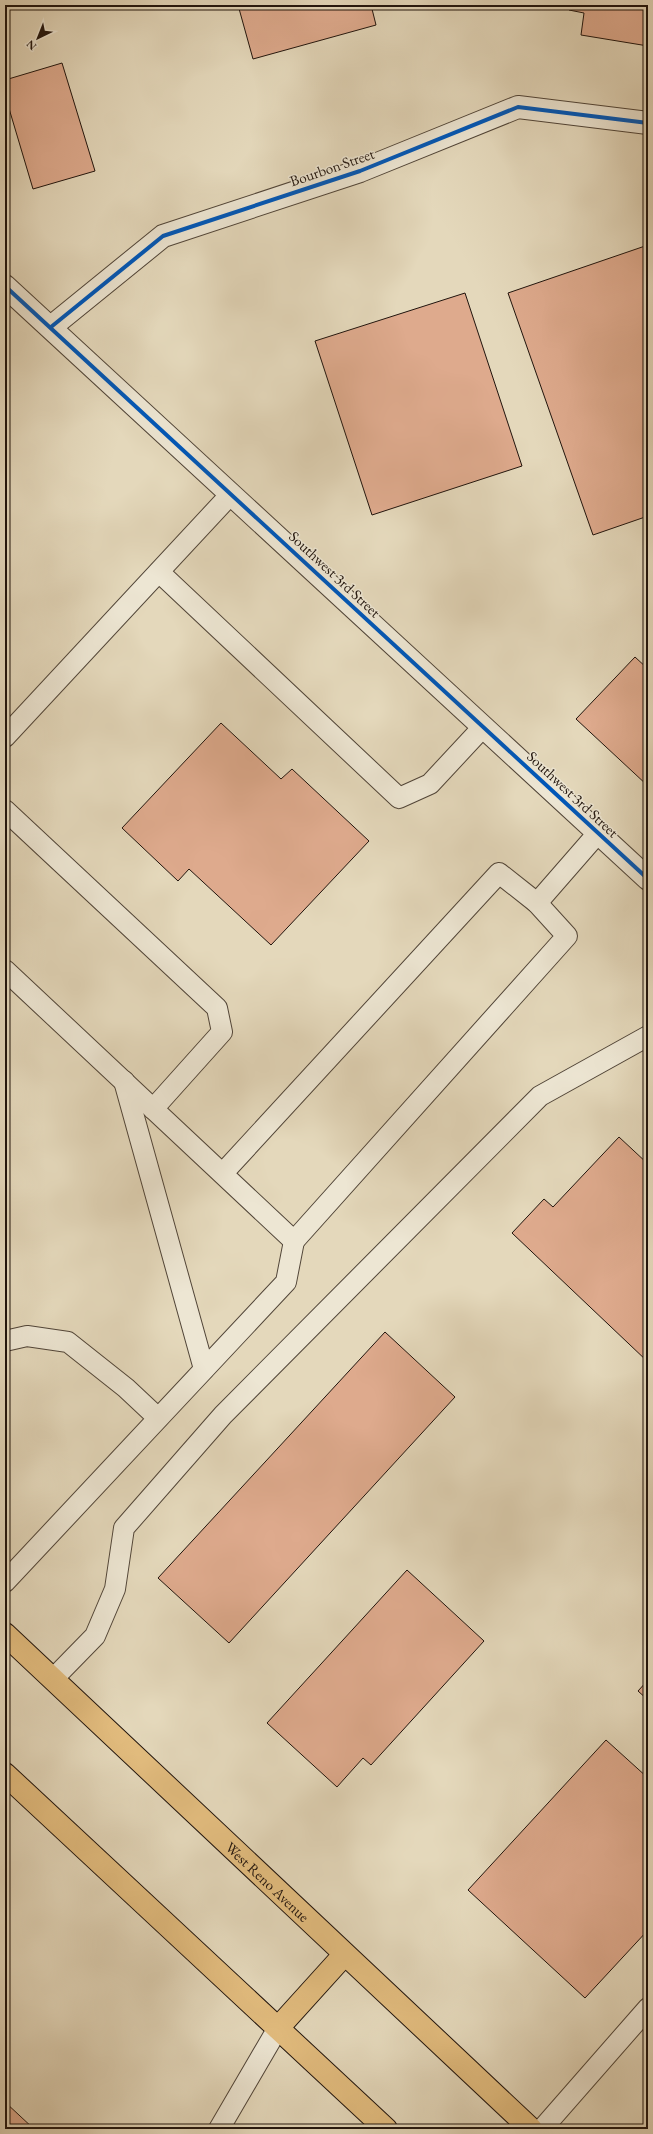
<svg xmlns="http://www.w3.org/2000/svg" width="653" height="2134" font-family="'EB Garamond',serif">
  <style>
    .building { fill: #deaa8d; stroke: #20140d }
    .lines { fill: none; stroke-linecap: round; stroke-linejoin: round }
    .lane-casing { stroke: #514538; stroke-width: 22 }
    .street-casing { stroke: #514538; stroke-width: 24 }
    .primary-casing { stroke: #20140d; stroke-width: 24 }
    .lane { stroke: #ede6d3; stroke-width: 20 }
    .street { stroke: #ede6d3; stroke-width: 22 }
    .primary { stroke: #e2bc7e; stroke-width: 22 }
    .cycleway-casing { stroke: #ede6d3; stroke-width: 6 }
    .cycleway { stroke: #0057b8; stroke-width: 4 }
    .labels { text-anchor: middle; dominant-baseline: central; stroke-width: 3; stroke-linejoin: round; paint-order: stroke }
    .street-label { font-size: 15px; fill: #20140d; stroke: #ede6d3 }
  </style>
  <rect width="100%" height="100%" fill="#e4d8bb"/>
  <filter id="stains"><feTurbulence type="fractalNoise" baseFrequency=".005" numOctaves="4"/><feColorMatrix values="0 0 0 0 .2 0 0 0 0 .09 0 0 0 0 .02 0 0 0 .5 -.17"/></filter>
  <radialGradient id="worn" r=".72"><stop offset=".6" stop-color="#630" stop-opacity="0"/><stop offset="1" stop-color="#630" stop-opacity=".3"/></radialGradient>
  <g class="building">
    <path d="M238,5H371L376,25L253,59Z"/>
    <path d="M570,5H648V46L581,35L584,13L569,10Z"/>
    <path d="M62,63L95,171L33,189L5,95V80Z"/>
    <path d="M648,245V516L593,535L508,293Z"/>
    <path d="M465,293L522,466L372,515L315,341Z"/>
    <path d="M635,657L648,669V786L576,719Z"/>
    <path d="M221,723L281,779L292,769L369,841L271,945L189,869L178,881L122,828Z"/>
    <path d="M619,1137L648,1164V1362L512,1233L544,1199L553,1207Z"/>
    <path d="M385,1332L455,1397L229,1643L158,1578Z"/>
    <path d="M407,1570L484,1641L371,1765L363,1758L337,1787L267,1723Z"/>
    <path d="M648,1680V1700L638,1691Z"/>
    <path d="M606,1740L648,1778V1930L585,1998L468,1890Z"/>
    <path d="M5,2102L34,2129H5Z"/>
  </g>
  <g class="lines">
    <g class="lane-casing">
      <g id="lane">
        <path d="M159,572L399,798L430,784L483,727"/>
        <path d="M5,737L231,494"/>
        <path d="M5,810L217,1008L222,1032L153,1109"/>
        <path d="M537,903L598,833"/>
        <path d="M5,970L294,1241L567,936L537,903L499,873L223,1173"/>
        <path d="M124,1081L204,1369"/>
        <path d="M5,1341L27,1336L68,1342L126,1388L158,1418"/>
        <path d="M5,1582L286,1282L294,1241"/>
        <path d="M53,1679L95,1636L115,1589L124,1528L223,1415L540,1096L648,1036"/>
        <path d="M219,2129L278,2028"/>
        <path d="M542,2129L648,2008"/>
      </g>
    </g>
    <g class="street-casing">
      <g id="street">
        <path d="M5,286L648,879"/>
        <path d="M51,327L163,236L360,171L518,107L648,123"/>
      </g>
    </g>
    <g class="primary-casing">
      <g id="primary">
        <path id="s1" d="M5,1634L531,2129"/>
        <path d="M5,1774L386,2129"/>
        <path d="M278,2028L344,1955"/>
      </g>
    </g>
    <use href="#lane" class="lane"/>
    <use href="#street" class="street"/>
    <use href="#primary" class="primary"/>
    <g class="cycleway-casing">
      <g id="cycleway">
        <path d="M5,286L648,879"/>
        <path d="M51,327L163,236L360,171L518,107L648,123"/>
      </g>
    </g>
    <use href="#cycleway" class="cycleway"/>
  </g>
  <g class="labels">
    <g class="street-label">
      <text transform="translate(332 167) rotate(-19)">Bourbon Street</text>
      <text transform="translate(335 574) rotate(43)">Southwest 3rd Street</text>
      <text transform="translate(573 794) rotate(43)">Southwest 3rd Street</text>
      <text stroke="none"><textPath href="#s1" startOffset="361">West Reno Avenue</textPath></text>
    </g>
  </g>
  <rect width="653" height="2134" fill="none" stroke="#e4d8bb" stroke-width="20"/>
  <rect x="6" y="6" width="641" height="2122" fill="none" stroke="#20140d" stroke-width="2"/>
  <rect x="10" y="10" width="633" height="2114" fill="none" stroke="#20140d"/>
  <g transform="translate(38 38) rotate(223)" stroke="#ede6d3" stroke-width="3" paint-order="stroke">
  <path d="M0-3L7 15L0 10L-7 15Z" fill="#20140d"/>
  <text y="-6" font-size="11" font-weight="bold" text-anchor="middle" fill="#20140d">N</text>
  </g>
  <rect width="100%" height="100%" filter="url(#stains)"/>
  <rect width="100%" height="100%" fill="url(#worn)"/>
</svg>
